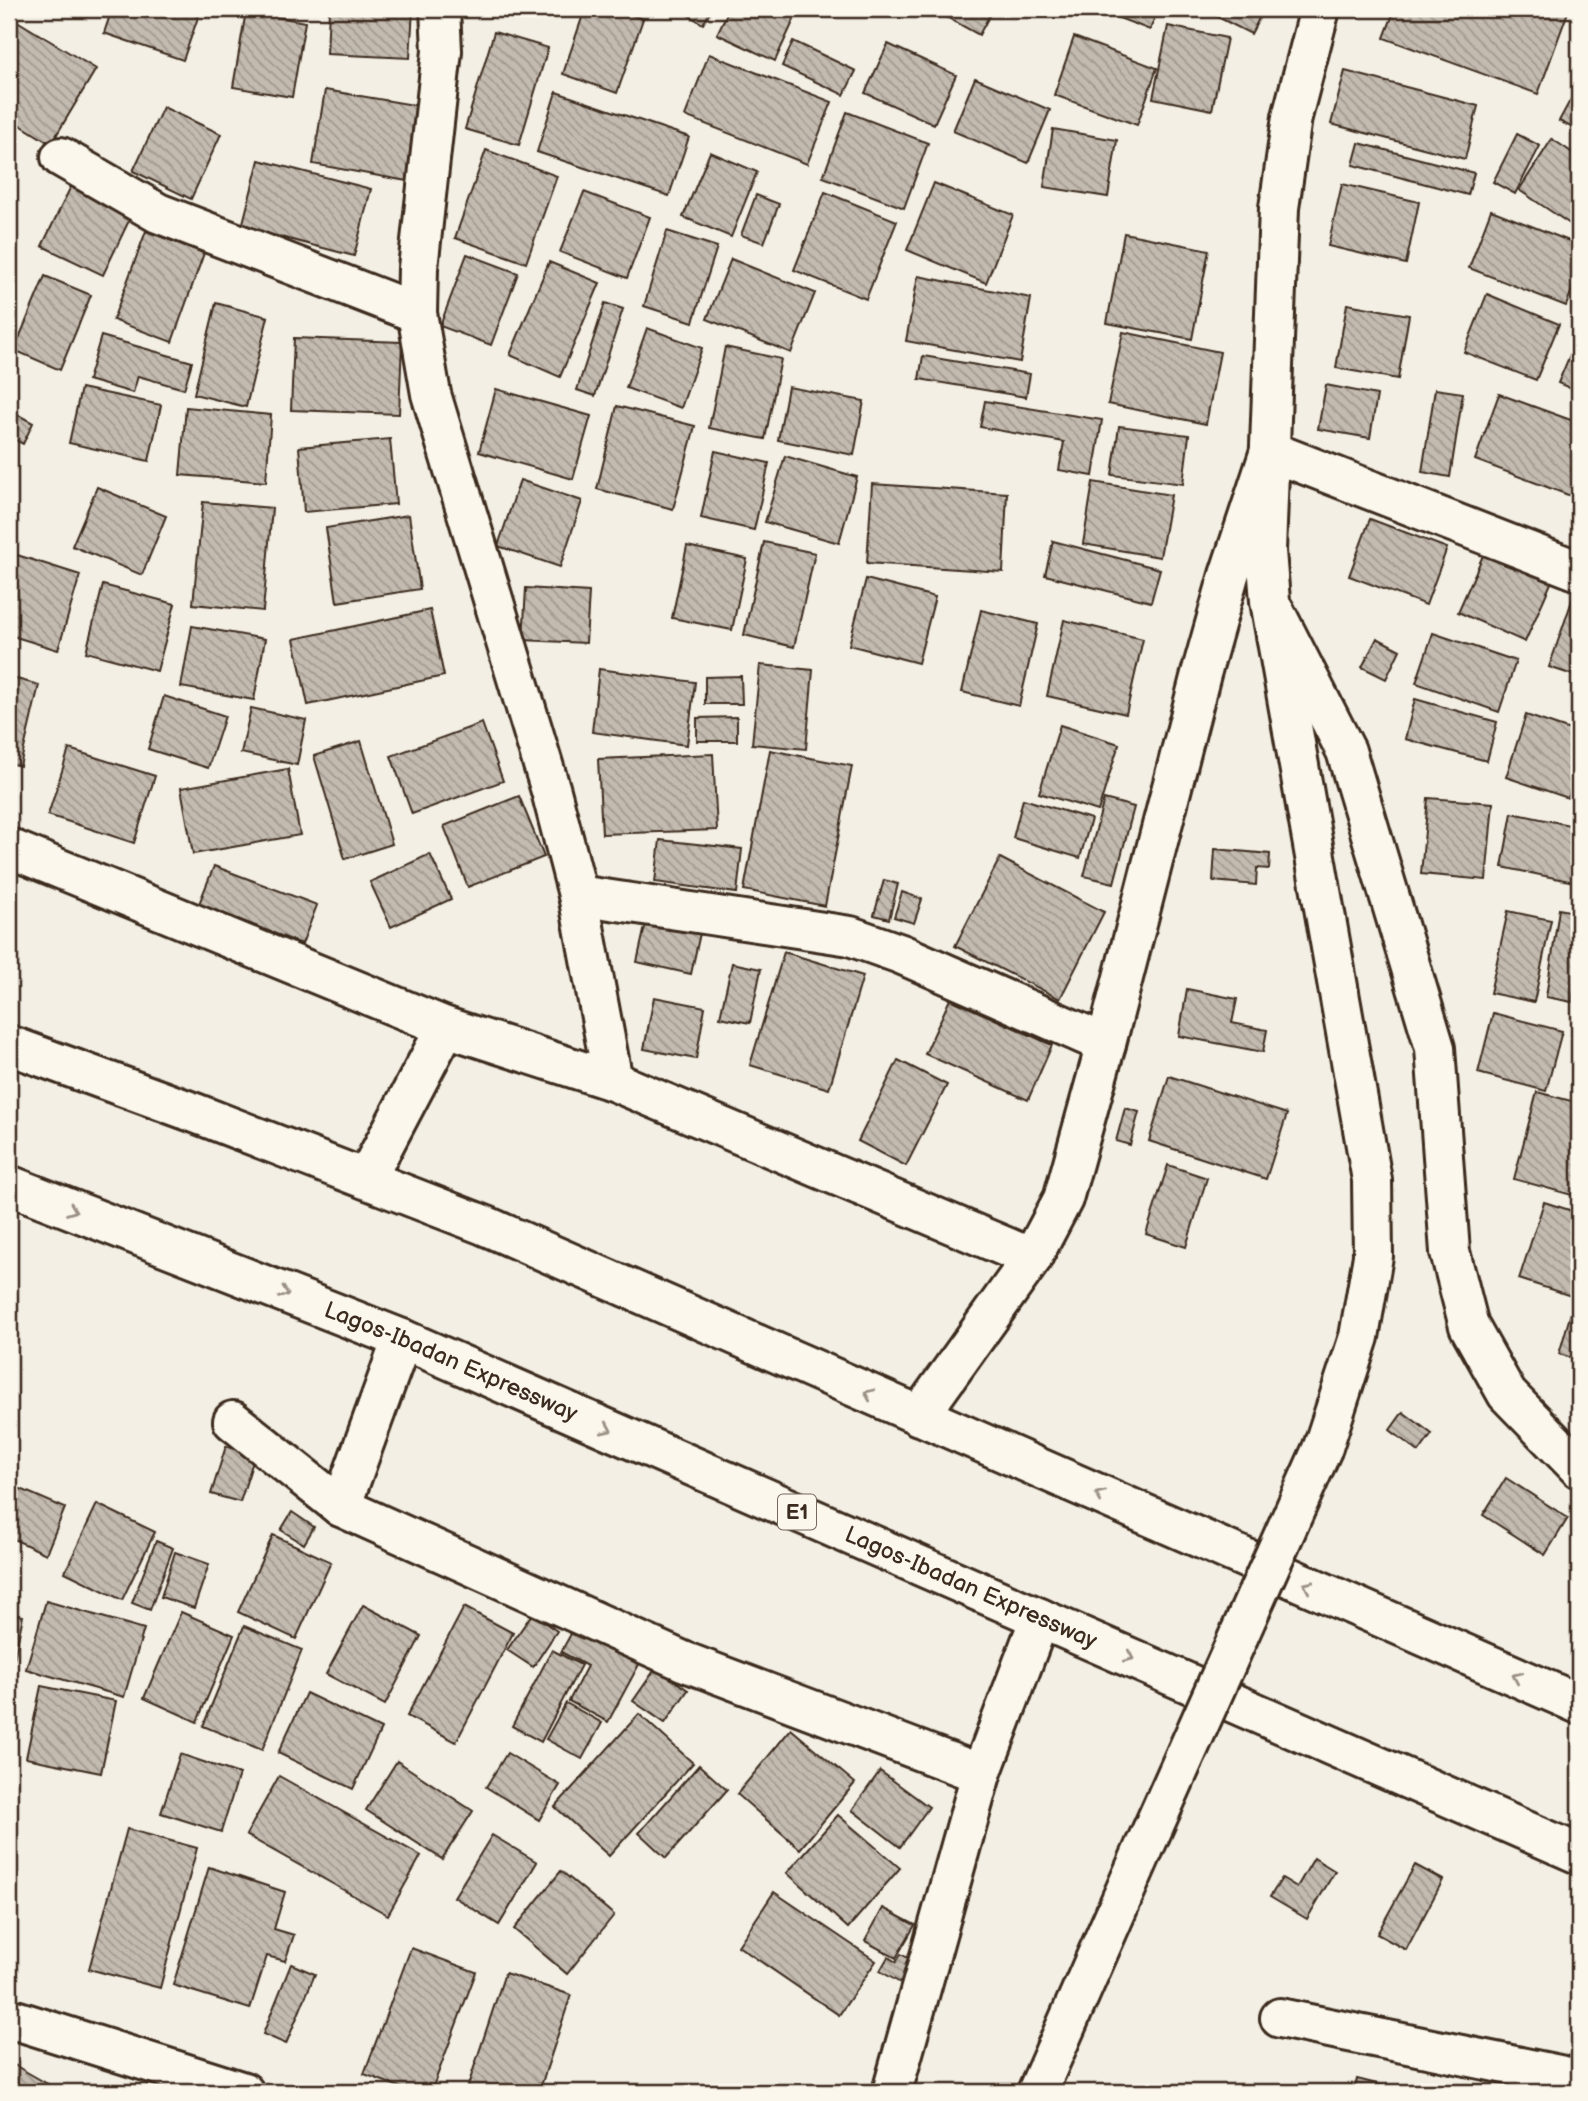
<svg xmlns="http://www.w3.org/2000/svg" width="1588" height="2101" font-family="'Balsamiq Sans',sans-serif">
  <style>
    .building { fill: url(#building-back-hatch); stroke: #3b2a1e; stroke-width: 2 }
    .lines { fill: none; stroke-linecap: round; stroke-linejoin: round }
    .minor-casing { stroke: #3b2a1e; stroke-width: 44 }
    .secondary-casing { stroke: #3b2a1e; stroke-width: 44 }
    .motorway-casing { stroke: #3b2a1e; stroke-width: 44 }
    .minor { stroke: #fbf7ec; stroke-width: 38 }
    .secondary { stroke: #fbf7ec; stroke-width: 38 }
    .motorway { stroke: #fbf7ec; stroke-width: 38 }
    .secondary-bridge-casing { stroke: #3b2a1e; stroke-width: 44; stroke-linecap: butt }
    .secondary-bridge { stroke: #fbf7ec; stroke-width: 38 }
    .oneway { stroke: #9b9085 }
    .labels { text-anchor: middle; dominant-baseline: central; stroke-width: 6; stroke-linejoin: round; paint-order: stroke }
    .shield { fill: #fbf7ec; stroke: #75685c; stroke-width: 2 }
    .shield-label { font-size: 21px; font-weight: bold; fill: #3b2a1e }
    .street-label { font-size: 23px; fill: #3b2a1e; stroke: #fbf7ec }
  </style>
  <defs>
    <pattern id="building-back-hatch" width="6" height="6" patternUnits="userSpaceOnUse" patternTransform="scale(1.75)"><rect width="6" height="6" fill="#c3bbb0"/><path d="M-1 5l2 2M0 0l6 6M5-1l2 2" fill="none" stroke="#a0988f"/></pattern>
  </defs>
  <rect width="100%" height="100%" fill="#f3efe4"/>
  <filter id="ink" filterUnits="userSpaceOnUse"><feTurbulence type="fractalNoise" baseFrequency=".0143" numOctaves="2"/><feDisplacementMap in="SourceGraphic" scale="14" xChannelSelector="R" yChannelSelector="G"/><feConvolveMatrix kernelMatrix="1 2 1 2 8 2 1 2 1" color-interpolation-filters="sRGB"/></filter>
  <g filter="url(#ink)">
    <g class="building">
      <path d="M112,9H201L183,60L104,33Z"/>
      <path d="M329,9H413L410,58L327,54Z"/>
      <path d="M585,9H613L643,19L617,93L563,74Z"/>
      <path d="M678,9H712L703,24Z"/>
      <path d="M729,9H799L775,61L717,34Z"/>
      <path d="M932,9H993L979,35Z"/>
      <path d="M1096,9H1158L1150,30Z"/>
      <path d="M1202,9H1264L1251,34Z"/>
      <path d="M1395,9H1569L1538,94L1384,38Z"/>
      <path d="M246,11L305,22L292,97L233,87Z"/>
      <path d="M9,16L96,69L51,144L9,118Z"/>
      <path d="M1168,26L1227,38L1212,110L1153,98Z"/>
      <path d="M494,32L548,48L519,145L465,129Z"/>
      <path d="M1074,37L1157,68L1137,125L1054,95Z"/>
      <path d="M793,41L856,71L844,95L782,66Z"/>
      <path d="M888,44L956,75L934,124L865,93Z"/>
      <path d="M709,54L832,102L807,164L685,116Z"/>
      <path d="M1345,71L1478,106L1465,159L1331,124Z"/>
      <path d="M975,78L1050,110L1028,163L953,131Z"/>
      <path d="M1579,84V131L1559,121Z"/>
      <path d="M325,90L420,106L407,181L313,164Z"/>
      <path d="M556,92L689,137L669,196L537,152Z"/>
      <path d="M163,107L221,134L191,199L133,171Z"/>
      <path d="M847,112L928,143L904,208L823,177Z"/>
      <path d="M1053,129L1117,140L1108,197L1044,187Z"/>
      <path d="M1517,134L1540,146L1515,194L1493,182Z"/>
      <path d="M1552,139L1579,157V230L1519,190Z"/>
      <path d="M1359,143L1474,173L1468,195L1353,165Z"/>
      <path d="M486,150L557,176L526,263L455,238Z"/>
      <path d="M710,152L757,172L731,237L683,217Z"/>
      <path d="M259,160L371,189L354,256L242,227Z"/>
      <path d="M75,178L135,208L103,275L42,246Z"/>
      <path d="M934,183L1013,215L986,283L907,250Z"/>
      <path d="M1342,184L1419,202L1406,264L1328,246Z"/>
      <path d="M584,192L650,217L627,278L560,252Z"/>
      <path d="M825,192L897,221L866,299L794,270Z"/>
      <path d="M756,195L779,204L764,243L741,235Z"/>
      <path d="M1491,210L1579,245V271L1566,306L1469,268Z"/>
      <path d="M146,231L204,253L172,342L113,320Z"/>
      <path d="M667,231L717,247L693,322L644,306Z"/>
      <path d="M1124,233L1209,250L1192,339L1107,323Z"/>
      <path d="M467,254L518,273L491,345L440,326Z"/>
      <path d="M731,259L815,293L791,353L707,319Z"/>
      <path d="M549,262L600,283L560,377L510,355Z"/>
      <path d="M45,276L91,295L60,370L14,350Z"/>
      <path d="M918,276L1031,298L1020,362L906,341Z"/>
      <path d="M1487,294L1559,324L1536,380L1464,352Z"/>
      <path d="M216,303L268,317L246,407L194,394Z"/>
      <path d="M605,303L623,309L595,396L577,390Z"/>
      <path d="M1347,304L1409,315L1398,379L1336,368Z"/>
      <path d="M647,328L702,348L681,408L626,388Z"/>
      <path d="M1123,332L1220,352L1206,424L1108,404Z"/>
      <path d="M1579,334V392L1558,383Z"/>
      <path d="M101,336L192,362L184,389L138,376L133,393L88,380Z"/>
      <path d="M294,338L402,342L399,414L291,410Z"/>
      <path d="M725,347L781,359L765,439L709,428Z"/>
      <path d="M923,356L1030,374L1026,397L919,379Z"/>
      <path d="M1326,385L1377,395L1370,438L1318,429Z"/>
      <path d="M788,387L864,401L854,455L778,440Z"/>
      <path d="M81,388L161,405L149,461L69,443Z"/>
      <path d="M496,389L591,416L573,479L479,452Z"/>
      <path d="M1435,389L1463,393L1450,477L1422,472Z"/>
      <path d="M1499,394L1579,423V449L1571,471L1579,474V499L1475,460Z"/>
      <path d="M985,401L1102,420L1093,476L1059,470L1064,442L980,427Z"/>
      <path d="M617,406L695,426L673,509L597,489Z"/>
      <path d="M186,407L271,415L266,482L180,475Z"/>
      <path d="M9,410L33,423L23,444L9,437Z"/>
      <path d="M1119,426L1189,435L1183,484L1112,475Z"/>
      <path d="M390,439L396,504L304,512L299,447Z"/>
      <path d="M715,451L769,463L754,530L701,518Z"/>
      <path d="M785,456L857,477L839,543L765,522Z"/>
      <path d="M520,480L582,501L560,567L498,546Z"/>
      <path d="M1093,482L1171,495L1160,557L1083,544Z"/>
      <path d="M872,484L1007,493L1003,572L867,563Z"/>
      <path d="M97,487L166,516L142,575L72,546Z"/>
      <path d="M203,502L272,508L263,611L193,604Z"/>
      <path d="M409,515L420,589L337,602L326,528Z"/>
      <path d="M1370,519L1447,548L1426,605L1349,576Z"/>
      <path d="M1053,541L1160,569L1151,602L1045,575Z"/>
      <path d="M764,542L815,553L794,647L744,635Z"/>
      <path d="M1488,544L1555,574L1525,642L1458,612Z"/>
      <path d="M687,546L747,559L732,630L672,618Z"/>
      <path d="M14,554L80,575L58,650L9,635V571Z"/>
      <path d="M866,579L935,597L918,663L849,645Z"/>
      <path d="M103,585L175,604L157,671L86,652Z"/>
      <path d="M526,588L589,592L586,643L523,640Z"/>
      <path d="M1576,589L1579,590V677L1549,667Z"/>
      <path d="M430,610L444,676L308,705L294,639Z"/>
      <path d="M981,610L1038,624L1019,706L962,692Z"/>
      <path d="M1064,620L1143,639L1126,714L1047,696Z"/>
      <path d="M192,626L265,639L254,700L181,687Z"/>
      <path d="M1433,633L1516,661L1499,712L1416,683Z"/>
      <path d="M1377,638L1400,650L1386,679L1362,667Z"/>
      <path d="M760,665L813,670L806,749L752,744Z"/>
      <path d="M599,669L695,682L687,745L592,732Z"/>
      <path d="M741,676L742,704H705V677Z"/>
      <path d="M9,677L39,685L20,766L9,763Z"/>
      <path d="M164,696L225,716L208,768L148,749Z"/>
      <path d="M1415,699L1497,722L1487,761L1405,739Z"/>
      <path d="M251,708L306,720L297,765L241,753Z"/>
      <path d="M1526,715L1579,733V763L1568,798L1506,777Z"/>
      <path d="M737,717V741H697V718Z"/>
      <path d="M482,723L503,781L412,814L391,756Z"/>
      <path d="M1060,725L1119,744L1098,811L1039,793Z"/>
      <path d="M361,741L392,844L345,859L314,756Z"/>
      <path d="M69,749L155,776L134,843L48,815Z"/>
      <path d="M770,750L852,766L825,906L744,890Z"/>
      <path d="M713,754L717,830L602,834L598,759Z"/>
      <path d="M288,769L300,835L193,854L181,788Z"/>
      <path d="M519,796L544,857L468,887L444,826Z"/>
      <path d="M1428,798L1493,803L1486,880L1421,874Z"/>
      <path d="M1023,799L1091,819L1080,858L1013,838Z"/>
      <path d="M1104,799L1134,807L1114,883L1084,876Z"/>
      <path d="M1512,813L1579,827V883L1502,867Z"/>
      <path d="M660,840L742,849L737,893L655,882Z"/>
      <path d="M1215,849L1270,854L1269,869L1257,868L1256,885L1213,881Z"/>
      <path d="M430,854L451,899L391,927L370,882Z"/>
      <path d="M1000,858L1104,912L1060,999L955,946Z"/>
      <path d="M214,866L317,905L302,944L199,904Z"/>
      <path d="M884,880L898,884L889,919L874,915Z"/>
      <path d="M902,892L922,899L914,923L894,917Z"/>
      <path d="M1559,909L1579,913V958L1572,1002L1546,997Z"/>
      <path d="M1508,911L1551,920L1534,1002L1490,993Z"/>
      <path d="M648,913L702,924L691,974L637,962Z"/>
      <path d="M784,952L863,976L829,1089L750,1065Z"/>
      <path d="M732,963L761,969L750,1023L720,1017Z"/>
      <path d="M1187,989L1237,999L1232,1023L1267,1030L1263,1052L1179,1036Z"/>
      <path d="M654,997L705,1007L696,1059L644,1049Z"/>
      <path d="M950,999L1052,1045L1028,1100L925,1054Z"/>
      <path d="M1493,1013L1562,1031L1546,1091L1478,1073Z"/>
      <path d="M898,1060L947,1085L906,1166L858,1141Z"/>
      <path d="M1169,1076L1287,1114L1266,1179L1149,1141Z"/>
      <path d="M1537,1092L1579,1103V1197L1514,1179Z"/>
      <path d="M1125,1108L1139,1112L1130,1145L1116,1141Z"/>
      <path d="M1168,1165L1207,1178L1186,1247L1146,1234Z"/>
      <path d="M1544,1202L1579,1213L1577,1298L1519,1279Z"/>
      <path d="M1572,1309L1579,1312V1360L1559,1354Z"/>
      <path d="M1403,1412L1432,1434L1419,1452L1390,1430Z"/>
      <path d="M226,1446L255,1455L240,1502L211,1494Z"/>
      <path d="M1506,1478L1568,1518L1545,1555L1483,1515Z"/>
      <path d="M9,1484L65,1508L46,1554L9,1537Z"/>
      <path d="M97,1504L155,1532L122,1600L65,1572Z"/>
      <path d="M292,1512L314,1527L304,1544L281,1530Z"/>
      <path d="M273,1535L331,1562L296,1639L238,1612Z"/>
      <path d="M156,1541L173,1548L150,1610L132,1603Z"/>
      <path d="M175,1552L209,1564L194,1608L161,1597Z"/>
      <path d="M46,1601L144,1629L124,1697L26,1669Z"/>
      <path d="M363,1605L421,1636L385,1705L326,1674Z"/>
      <path d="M464,1607L513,1633L456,1742L407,1716Z"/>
      <path d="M181,1612L234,1635L197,1722L144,1698Z"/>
      <path d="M9,1613L23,1616L9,1684Z"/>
      <path d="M532,1614L557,1631L533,1667L507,1650Z"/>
      <path d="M578,1621L643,1657L608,1722L569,1701L587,1666L561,1652Z"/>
      <path d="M244,1626L302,1650L262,1750L203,1726Z"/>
      <path d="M552,1650L581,1665L541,1742L512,1726Z"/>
      <path d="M656,1668L688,1690L665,1723L633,1701Z"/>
      <path d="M41,1686L116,1701L101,1773L26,1758Z"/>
      <path d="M9,1690L17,1691L10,1748H9Z"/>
      <path d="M306,1693L381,1729L353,1789L278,1753Z"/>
      <path d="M566,1703L602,1723L582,1759L546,1739Z"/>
      <path d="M639,1714L693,1763L609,1856L555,1807Z"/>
      <path d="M791,1729L855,1783L800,1849L737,1794Z"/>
      <path d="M507,1753L560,1785L539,1820L486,1787Z"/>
      <path d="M180,1754L239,1774L221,1832L161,1813Z"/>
      <path d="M397,1761L473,1811L442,1859L366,1810Z"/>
      <path d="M699,1765L727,1790L666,1858L639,1833Z"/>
      <path d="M880,1771L929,1807L900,1847L852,1810Z"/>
      <path d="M279,1776L421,1856L388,1915L246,1835Z"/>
      <path d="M838,1815L900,1868L848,1928L787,1873Z"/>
      <path d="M127,1829L197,1848L160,1988L89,1969Z"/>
      <path d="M492,1835L537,1862L499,1925L454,1897Z"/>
      <path d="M1314,1858L1335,1871L1307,1919L1270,1897L1282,1878L1297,1887Z"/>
      <path d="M1415,1865L1443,1880L1406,1950L1377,1934Z"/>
      <path d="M209,1867L285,1892L274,1929L294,1935L285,1961L267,1956L250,2009L173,1985Z"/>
      <path d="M561,1871L614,1915L567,1974L514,1929Z"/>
      <path d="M774,1892L876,1961L839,2015L738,1946Z"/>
      <path d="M883,1908L915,1925L896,1958L865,1941Z"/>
      <path d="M411,1948L476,1972L431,2092H413L364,2074Z"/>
      <path d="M901,1954L920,1965L907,1987L880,1971L888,1957L896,1962Z"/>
      <path d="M291,1964L315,1974L286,2044L263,2034Z"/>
      <path d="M505,1973L571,1995L539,2092H466Z"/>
      <path d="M9,2062L53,2087L50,2092H9Z"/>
      <path d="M1357,2079L1409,2092H1354Z"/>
    </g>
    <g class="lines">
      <g class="minor-casing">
        <g id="minor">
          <path d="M440,9L442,51L418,268L417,313L431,394L551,791L578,895L613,1081"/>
          <path d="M61,157L158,213L417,313"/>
          <path d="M1275,612L1346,751L1435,1048L1450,1252L1469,1326L1507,1394L1579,1468"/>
          <path d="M9,848L446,1027L613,1081L1032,1258"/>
          <path d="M578,895L850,936L901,954L1106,1044"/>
          <path d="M366,1179L446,1027"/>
          <path d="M919,1416L1032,1258L1063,1199L1106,1044L1201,674L1229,575L1270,451L1579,571"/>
          <path d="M233,1421L341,1507L683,1661L981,1774"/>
          <path d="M341,1507L402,1339"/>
          <path d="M9,2018L244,2092"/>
          <path d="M1280,2018L1579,2079"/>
          <path d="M892,2092L981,1774L1040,1618"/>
        </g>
      </g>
      <g class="secondary-casing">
        <g id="secondary">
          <path d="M1320,9L1292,117L1279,208L1266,551L1270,601L1372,1180L1373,1256L1359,1337L1323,1447"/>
          <path d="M1037,2092L1144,1848"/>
        </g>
      </g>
      <g class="motorway-casing">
        <g id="motorway">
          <path d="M9,1045L195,1113L484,1225L1579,1704"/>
          <path id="s1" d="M9,1185L402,1339L1579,1854"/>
        </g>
      </g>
      <use href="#minor" class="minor"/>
      <use href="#secondary" class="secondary"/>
      <use href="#motorway" class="motorway"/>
      <g class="secondary-bridge-casing">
        <path id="secondary-bridge" d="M1144,1848L1323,1447"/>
      </g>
      <use href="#secondary-bridge" class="secondary-bridge"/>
    </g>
    <defs><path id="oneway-chevron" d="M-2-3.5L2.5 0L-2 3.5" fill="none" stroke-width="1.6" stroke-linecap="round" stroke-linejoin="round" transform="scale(1.75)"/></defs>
    <g class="oneway">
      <use href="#oneway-chevron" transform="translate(72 1210) rotate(21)"/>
      <use href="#oneway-chevron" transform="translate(284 1293) rotate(21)"/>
      <use href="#oneway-chevron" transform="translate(869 1394) rotate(-156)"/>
      <use href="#oneway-chevron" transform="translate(607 1429) rotate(24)"/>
      <use href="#oneway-chevron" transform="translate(1100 1495) rotate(-156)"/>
      <use href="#oneway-chevron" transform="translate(1308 1586) rotate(-156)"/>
      <use href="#oneway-chevron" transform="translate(1129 1657) rotate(24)"/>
      <use href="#oneway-chevron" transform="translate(1517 1677) rotate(-156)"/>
    </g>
  </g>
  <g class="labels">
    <rect class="shield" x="778" y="1494.5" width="38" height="35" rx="5"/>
    <g class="shield-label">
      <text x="797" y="1512">E1</text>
    </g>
    <g class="street-label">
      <text stroke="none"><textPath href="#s1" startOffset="476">Lagos-Ibadan Expressway</textPath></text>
      <text stroke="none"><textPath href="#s1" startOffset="1043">Lagos-Ibadan Expressway</textPath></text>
    </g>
  </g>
  <rect width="1588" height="2101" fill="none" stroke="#fbf7ec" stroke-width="35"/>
  <rect x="18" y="18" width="1553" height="2066" fill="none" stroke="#3b2a1e" stroke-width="2.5" filter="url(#ink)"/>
</svg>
